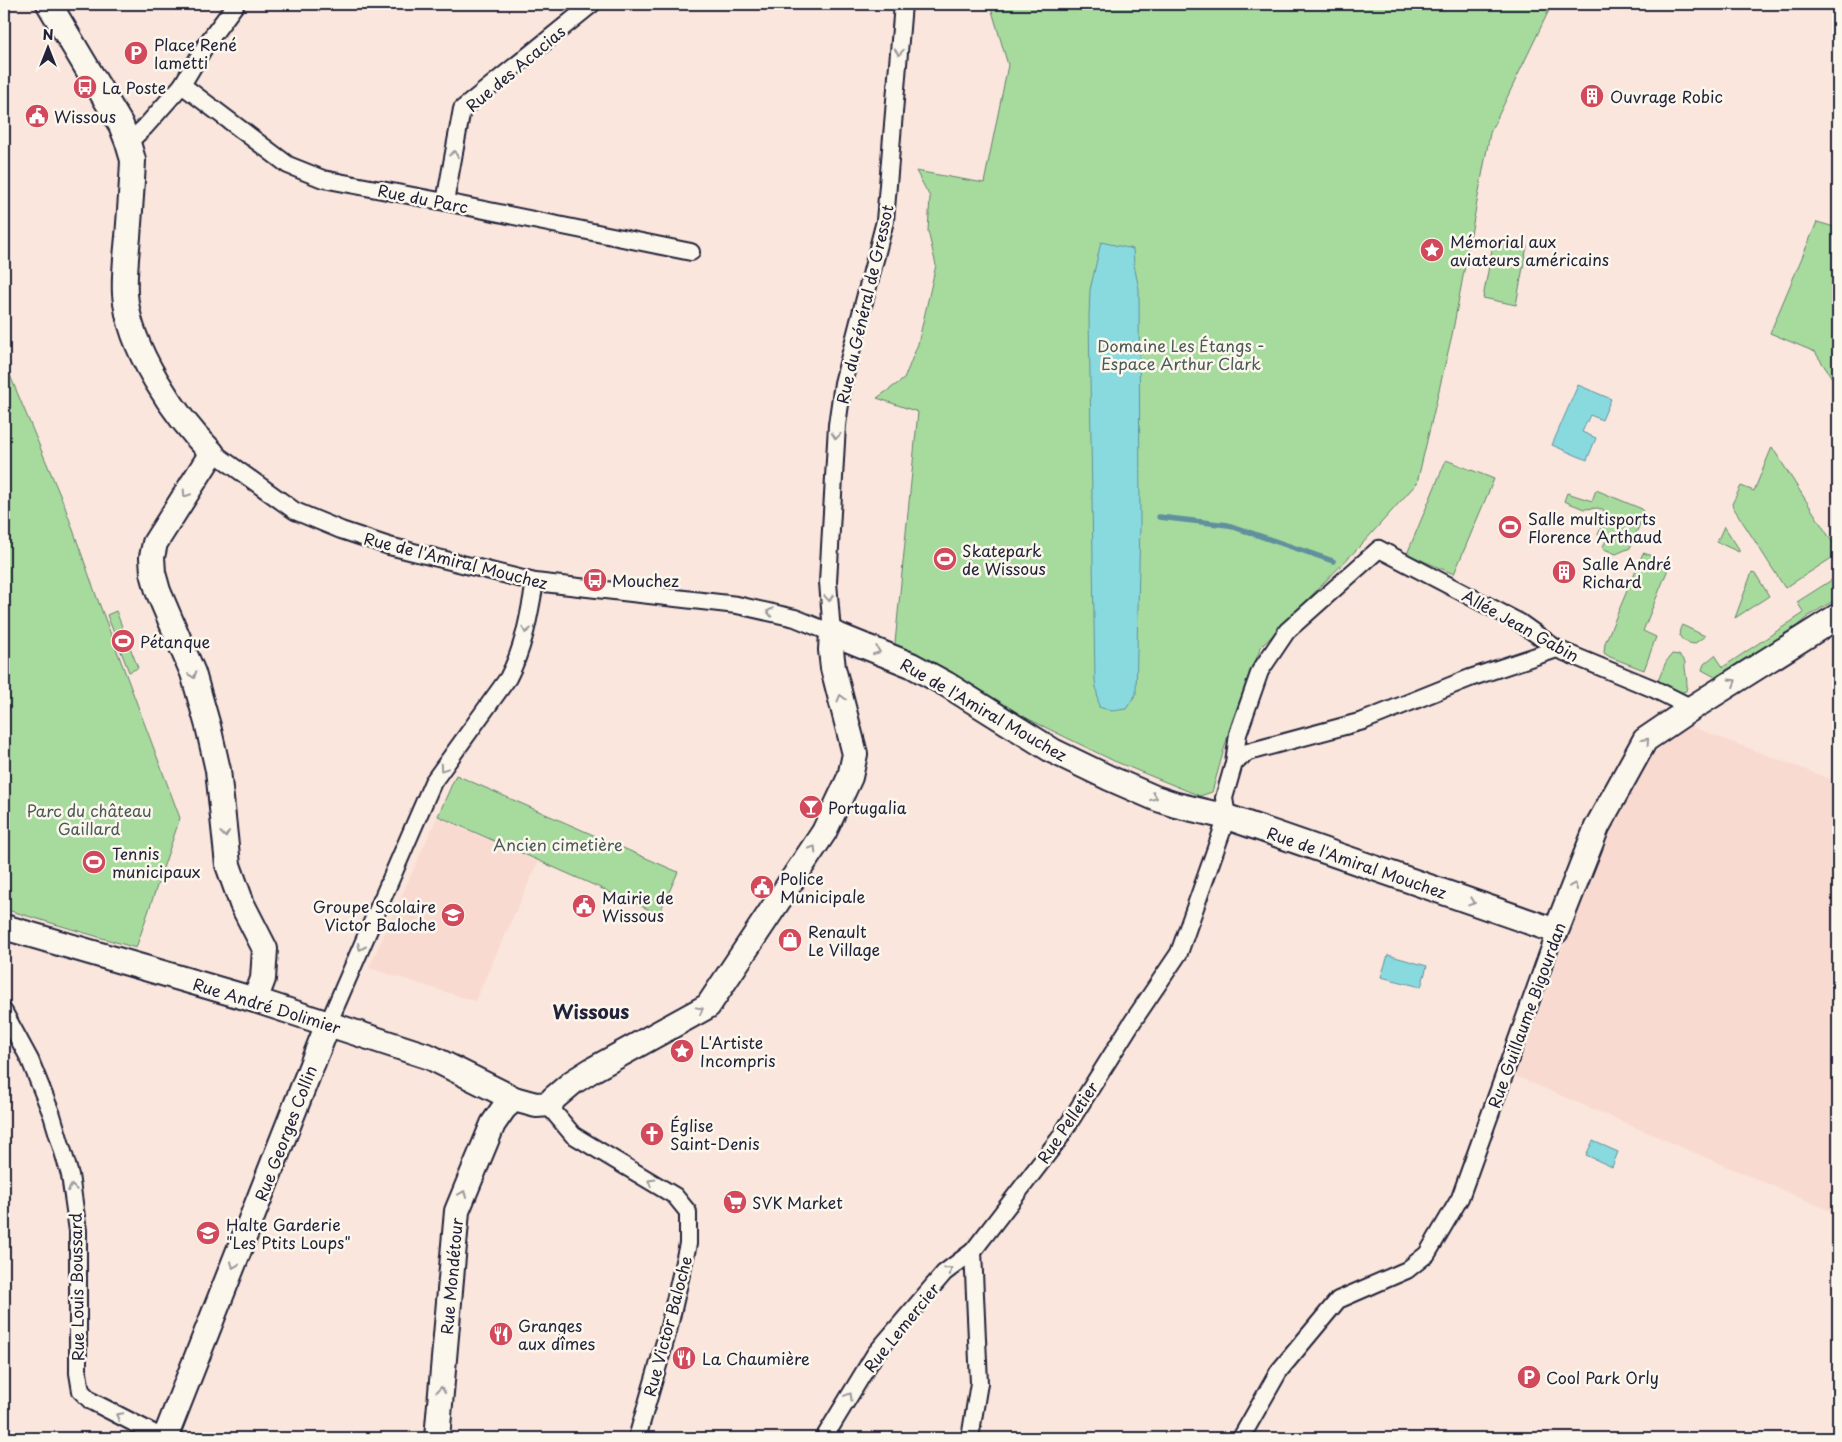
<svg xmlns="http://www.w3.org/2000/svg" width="1842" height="1442" font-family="'Playpen Sans',sans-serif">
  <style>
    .built { fill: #f9dad0 }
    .green { fill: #a7db9d; stroke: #647e6c }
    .water { fill: #89dadf; stroke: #60909d }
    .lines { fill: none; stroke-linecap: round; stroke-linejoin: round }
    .stream { stroke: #60909d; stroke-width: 5.5 }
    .street-casing { stroke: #22223b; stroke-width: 20 }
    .secondary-casing { stroke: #22223b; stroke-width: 28 }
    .street { stroke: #fbf7ec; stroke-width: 16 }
    .secondary { stroke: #fbf7ec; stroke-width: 24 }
    .oneway { stroke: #99979c }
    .labels { text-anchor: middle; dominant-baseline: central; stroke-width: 5; stroke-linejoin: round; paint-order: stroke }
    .poi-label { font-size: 16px; fill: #22223b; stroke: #fbf7ec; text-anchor: start }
    .street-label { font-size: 16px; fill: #22223b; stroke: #fbf7ec }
    .park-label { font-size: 16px; fill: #4a5a58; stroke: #fbf7ec }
    .quarter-label { font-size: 19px; font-weight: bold; fill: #22223b; stroke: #fbf7ec }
  </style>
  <rect width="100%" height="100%" fill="#fae6dc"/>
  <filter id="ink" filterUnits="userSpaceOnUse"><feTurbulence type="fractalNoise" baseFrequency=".02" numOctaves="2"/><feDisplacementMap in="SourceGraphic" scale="10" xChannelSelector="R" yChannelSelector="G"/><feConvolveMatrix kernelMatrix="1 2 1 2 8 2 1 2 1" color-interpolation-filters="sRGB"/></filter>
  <g filter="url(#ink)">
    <g class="built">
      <path d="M1687,725L1838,782V1214L1515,1076L1603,837L1646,760Z"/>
      <path d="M437,817L538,862L475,1001L369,968Z"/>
    </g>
    <g class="green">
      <path d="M990,4H1552L1490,133L1452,335L1417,483L1363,543L1261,647L1232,721L1212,792L1200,796L1114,761L894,653L918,412L877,398L904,379L918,344L936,265L928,231L930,197L916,171L984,183L1008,65Z"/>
      <path d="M1817,222L1838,228V382L1836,384L1815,352L1770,333Z"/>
      <path d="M1494,239L1527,246L1516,305L1483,298Z"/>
      <path d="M4,361L65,507L96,595L180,818L136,948L4,909Z"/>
      <path d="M1772,447L1838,551V554L1785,588L1733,507L1732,504L1741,486L1754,491Z"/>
      <path d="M1446,460L1494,479L1454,574L1407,554Z"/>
      <path d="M1596,490L1642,509L1644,514L1630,548L1616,554L1602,548L1607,539L1598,535L1607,512L1598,508L1584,509L1564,501L1567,493L1592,501Z"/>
      <path d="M1724,526L1739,549V552L1717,542Z"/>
      <path d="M1643,553L1653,556L1650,565L1658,570L1663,560L1670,564L1643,631L1656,637L1644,670L1610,657L1604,653L1605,643Z"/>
      <path d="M1752,572L1755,573L1769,596L1735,618Z"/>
      <path d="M1838,576V598L1810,615L1792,630L1715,677L1702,670L1704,664L1715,655L1723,667L1804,613L1797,602Z"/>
      <path d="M116,611L138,668L129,672L107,615Z"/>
      <path d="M1682,625L1705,636L1694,644C1683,642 1675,637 1682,625Z"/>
      <path d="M1672,654L1679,655L1685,662C1684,671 1689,682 1686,691L1679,693L1657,683L1666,662Z"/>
      <path d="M456,775L678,872L659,914L438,816Z"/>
    </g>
    <g class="water">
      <path d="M1101,242L1133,249L1134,265L1139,289L1140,524L1136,694L1126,709L1112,711L1099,707L1095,680L1089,317L1090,290Z"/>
      <path d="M1578,385L1611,399L1602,420L1590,415L1582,432L1596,438L1587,460L1552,445Z"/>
      <path d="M1388,955L1427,966L1421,987L1381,977Z"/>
      <path d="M1593,1141L1618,1152L1612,1167L1586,1155Z"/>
    </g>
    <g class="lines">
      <path class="stream" d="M1159,517L1228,525L1333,561"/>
      <g class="street-casing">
        <g id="street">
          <path d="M182,85L288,165L323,179L445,202L691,252"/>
          <path d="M128,143L145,127L182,85L207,43L236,4"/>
          <path d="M445,202L462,109L592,4"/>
          <path d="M212,453L220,457L295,511L341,530L389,546L535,582L737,605L795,618L832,633L828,582L837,425L843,383L885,221L903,4"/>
          <path d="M1234,763L1248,752L1363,721L1470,678L1557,649"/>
          <path d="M4,1012L30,1060L52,1115L70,1175L78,1231V1373L81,1391L91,1401L163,1438"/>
          <path d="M328,1024L433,782L508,678C524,648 529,616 535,582"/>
          <path d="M547,1104L573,1135L675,1196L688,1212V1244L668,1331L637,1438"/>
          <path d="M824,1438L875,1354L944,1273L973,1251"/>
          <path d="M970,1438L979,1383L973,1251L1059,1139L1133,1021L1179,953L1227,817L1224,798L1234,763L1238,734L1260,671L1287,631L1379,549L1519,622L1557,649L1654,689L1692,708"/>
          <path d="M1241,1438L1279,1371L1338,1300L1407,1270L1427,1254L1460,1198L1556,931"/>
        </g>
      </g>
      <g class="secondary-casing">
        <g id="secondary">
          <path d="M49,4L121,125L128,143L133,160C132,186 130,211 128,237C126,256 124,275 125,294C129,349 174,415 212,453L155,543L152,557L153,573L158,591L193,673L208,726L218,770L228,865L242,904L265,949L263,979L255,1000"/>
          <path d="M4,927L255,1000L430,1057L514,1099L536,1105L551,1104L553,1099L573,1082L592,1070L708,1006L824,832L850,777L855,754L833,668L831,650L832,633L911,665L946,684L1053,751L1109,778L1155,798L1176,805L1227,817L1556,931L1597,827L1645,740L1692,708L1838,616"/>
          <path d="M165,1438L328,1024"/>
          <path d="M437,1438L457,1211L493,1124L504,1108L514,1099"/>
        </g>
      </g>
      <use href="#street" class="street"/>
      <use href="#secondary" class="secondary"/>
    </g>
    <defs><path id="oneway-chevron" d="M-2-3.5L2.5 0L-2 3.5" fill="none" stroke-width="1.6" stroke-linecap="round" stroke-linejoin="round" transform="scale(1.25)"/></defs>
    <g class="oneway">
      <use href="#oneway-chevron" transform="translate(899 52) rotate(94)"/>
      <use href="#oneway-chevron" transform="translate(454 154) rotate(-79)"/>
      <use href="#oneway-chevron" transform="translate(836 436) rotate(95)"/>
      <use href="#oneway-chevron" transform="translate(186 494) rotate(123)"/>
      <use href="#oneway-chevron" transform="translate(829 598) rotate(85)"/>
      <use href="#oneway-chevron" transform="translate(770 612) rotate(-168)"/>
      <use href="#oneway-chevron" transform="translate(526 630) rotate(101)"/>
      <use href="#oneway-chevron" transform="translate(877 651) rotate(22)"/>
      <use href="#oneway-chevron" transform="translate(193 675) rotate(70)"/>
      <use href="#oneway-chevron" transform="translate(1733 682) rotate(-32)"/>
      <use href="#oneway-chevron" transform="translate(841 698) rotate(-105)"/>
      <use href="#oneway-chevron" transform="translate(1646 741) rotate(-48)"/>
      <use href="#oneway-chevron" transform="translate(443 768) rotate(124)"/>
      <use href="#oneway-chevron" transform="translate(1154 797) rotate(22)"/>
      <use href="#oneway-chevron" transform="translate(225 834) rotate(84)"/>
      <use href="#oneway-chevron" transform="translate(813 849) rotate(-57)"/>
      <use href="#oneway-chevron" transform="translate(1574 886) rotate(-68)"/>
      <use href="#oneway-chevron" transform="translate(1472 902) rotate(19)"/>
      <use href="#oneway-chevron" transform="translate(361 947) rotate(114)"/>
      <use href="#oneway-chevron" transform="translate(700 1010) rotate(-29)"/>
      <use href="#oneway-chevron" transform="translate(651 1182) rotate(-149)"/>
      <use href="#oneway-chevron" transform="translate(72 1188) rotate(-99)"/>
      <use href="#oneway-chevron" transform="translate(463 1194) rotate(-67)"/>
      <use href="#oneway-chevron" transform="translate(234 1265) rotate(112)"/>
      <use href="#oneway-chevron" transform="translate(949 1270) rotate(-39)"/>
      <use href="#oneway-chevron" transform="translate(441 1390) rotate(-85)"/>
      <use href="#oneway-chevron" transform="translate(849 1396) rotate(-59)"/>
      <use href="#oneway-chevron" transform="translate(119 1416) rotate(-152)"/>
    </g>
  </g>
  <defs>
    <g id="parking-disc" transform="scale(1.25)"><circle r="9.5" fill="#d1495b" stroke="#fbf7ec"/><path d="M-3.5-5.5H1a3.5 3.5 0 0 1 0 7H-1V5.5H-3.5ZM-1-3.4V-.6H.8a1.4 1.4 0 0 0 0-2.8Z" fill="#fff"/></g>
    <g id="bus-disc" transform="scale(1.25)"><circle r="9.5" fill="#d1495b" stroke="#fbf7ec"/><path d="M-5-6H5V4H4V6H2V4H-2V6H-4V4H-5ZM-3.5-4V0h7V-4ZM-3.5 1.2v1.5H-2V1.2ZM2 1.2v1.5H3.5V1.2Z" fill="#fff"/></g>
    <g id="building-disc" transform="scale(1.25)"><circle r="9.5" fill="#d1495b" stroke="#fbf7ec"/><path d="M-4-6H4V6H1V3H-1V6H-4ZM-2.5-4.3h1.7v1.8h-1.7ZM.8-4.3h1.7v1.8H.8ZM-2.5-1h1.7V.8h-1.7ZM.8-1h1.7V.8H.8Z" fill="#fff"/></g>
    <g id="civic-disc" transform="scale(1.25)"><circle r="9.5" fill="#d1495b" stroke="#fbf7ec"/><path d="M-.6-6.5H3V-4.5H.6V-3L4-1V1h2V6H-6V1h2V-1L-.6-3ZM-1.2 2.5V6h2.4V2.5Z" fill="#fff"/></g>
    <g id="sight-disc" transform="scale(1.25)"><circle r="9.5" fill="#d1495b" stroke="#fbf7ec"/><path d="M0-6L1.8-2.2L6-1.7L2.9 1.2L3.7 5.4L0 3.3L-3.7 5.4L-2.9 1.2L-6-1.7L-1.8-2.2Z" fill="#fff"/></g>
    <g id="stadium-disc" transform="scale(1.25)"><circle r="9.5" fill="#d1495b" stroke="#fbf7ec"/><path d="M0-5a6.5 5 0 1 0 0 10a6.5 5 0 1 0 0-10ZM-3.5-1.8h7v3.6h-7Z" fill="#fff"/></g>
    <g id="bar-disc" transform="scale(1.25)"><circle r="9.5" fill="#d1495b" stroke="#fbf7ec"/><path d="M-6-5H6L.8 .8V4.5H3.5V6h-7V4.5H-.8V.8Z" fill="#fff"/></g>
    <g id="school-disc" transform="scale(1.25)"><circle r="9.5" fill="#d1495b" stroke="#fbf7ec"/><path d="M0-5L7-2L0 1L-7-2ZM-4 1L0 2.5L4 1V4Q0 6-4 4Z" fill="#fff"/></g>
    <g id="shop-disc" transform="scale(1.25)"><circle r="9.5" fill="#d1495b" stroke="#fbf7ec"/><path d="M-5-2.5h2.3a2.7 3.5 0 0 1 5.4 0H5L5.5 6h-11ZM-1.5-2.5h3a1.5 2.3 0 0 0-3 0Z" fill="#fff"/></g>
    <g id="church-disc" transform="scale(1.25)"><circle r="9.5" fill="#d1495b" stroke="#fbf7ec"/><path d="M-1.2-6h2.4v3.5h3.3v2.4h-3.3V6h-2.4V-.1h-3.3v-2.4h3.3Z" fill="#fff"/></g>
    <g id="supermarket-disc" transform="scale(1.25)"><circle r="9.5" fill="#d1495b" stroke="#fbf7ec"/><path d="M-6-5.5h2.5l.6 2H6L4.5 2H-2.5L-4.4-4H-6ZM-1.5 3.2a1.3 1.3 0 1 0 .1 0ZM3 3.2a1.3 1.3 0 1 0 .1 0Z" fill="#fff"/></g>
    <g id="restaurant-disc" transform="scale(1.25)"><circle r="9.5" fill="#d1495b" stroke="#fbf7ec"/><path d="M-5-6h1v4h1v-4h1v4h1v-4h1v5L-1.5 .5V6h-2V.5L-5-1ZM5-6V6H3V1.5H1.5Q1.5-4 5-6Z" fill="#fff"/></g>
  </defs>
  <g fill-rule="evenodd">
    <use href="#parking-disc" x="136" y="53"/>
    <use href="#bus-disc" x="85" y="87"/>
    <use href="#building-disc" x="1592" y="96"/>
    <use href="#civic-disc" x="37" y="116"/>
    <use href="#sight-disc" x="1432" y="250"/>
    <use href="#stadium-disc" x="1510" y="527"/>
    <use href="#stadium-disc" x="945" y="559"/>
    <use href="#building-disc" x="1564" y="572"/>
    <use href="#bus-disc" x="595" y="580"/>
    <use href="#stadium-disc" x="123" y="641"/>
    <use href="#bar-disc" x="811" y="807"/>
    <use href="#stadium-disc" x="94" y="862"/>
    <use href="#civic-disc" x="762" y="887"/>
    <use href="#civic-disc" x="584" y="906"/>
    <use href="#school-disc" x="453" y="915"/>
    <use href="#shop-disc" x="790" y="940"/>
    <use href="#sight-disc" x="682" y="1051"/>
    <use href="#church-disc" x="652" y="1134"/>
    <use href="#supermarket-disc" x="735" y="1202"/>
    <use href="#school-disc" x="208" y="1233"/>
    <use href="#restaurant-disc" x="501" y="1334"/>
    <use href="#restaurant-disc" x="684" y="1358"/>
    <use href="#parking-disc" x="1529" y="1377"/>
  </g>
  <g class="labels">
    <g class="poi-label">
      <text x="154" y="44">Place René<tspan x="154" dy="18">Iametti</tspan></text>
      <text x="102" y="87">La Poste</text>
      <text x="1610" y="96">Ouvrage Robic</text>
      <text x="54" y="116">Wissous</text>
      <text x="1450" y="241">Mémorial aux<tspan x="1450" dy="18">aviateurs américains</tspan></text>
      <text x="1528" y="518">Salle multisports<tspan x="1528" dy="18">Florence Arthaud</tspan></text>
      <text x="962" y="550">Skatepark<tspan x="962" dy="18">de Wissous</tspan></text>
      <text x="1582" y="563">Salle André<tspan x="1582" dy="18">Richard</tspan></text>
      <text x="612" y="580">Mouchez</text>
      <text x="140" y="641">Pétanque</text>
      <text x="828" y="807">Portugalia</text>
      <text x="112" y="853">Tennis<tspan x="112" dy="18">municipaux</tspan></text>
      <text x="780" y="878">Police<tspan x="780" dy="18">Municipale</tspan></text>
      <text x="602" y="897">Mairie de<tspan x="602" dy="18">Wissous</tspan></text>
      <text x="436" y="906" text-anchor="end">Groupe Scolaire<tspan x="436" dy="18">Victor Baloche</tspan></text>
      <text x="808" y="931">Renault<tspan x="808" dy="18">Le Village</tspan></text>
      <text x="700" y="1042">L'Artiste<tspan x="700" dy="18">Incompris</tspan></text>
      <text x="670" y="1125">Église<tspan x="670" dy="18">Saint-Denis</tspan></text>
      <text x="752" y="1202">SVK Market</text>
      <text x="226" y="1224">Halte Garderie<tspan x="226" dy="18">"Les Ptits Loups"</tspan></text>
      <text x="518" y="1325">Granges<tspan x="518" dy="18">aux dîmes</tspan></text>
      <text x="702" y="1358">La Chaumière</text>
      <text x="1546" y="1377">Cool Park Orly</text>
    </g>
    <g class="street-label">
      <text transform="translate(515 68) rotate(-40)">Rue des Acacias</text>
      <text transform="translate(423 198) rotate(11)">Rue du Parc</text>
      <text transform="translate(864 304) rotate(-77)">Rue du Général de Gressot</text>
      <text transform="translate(456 560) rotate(14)">Rue de l'Amiral Mouchez</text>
      <text transform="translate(1521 625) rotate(29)">Allée Jean Gabin</text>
      <text transform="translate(984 709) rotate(30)">Rue de l'Amiral Mouchez</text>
      <text transform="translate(1357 862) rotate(19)">Rue de l'Amiral Mouchez</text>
      <text transform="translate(267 1005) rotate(17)">Rue André Dolimier</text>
      <text transform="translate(1526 1015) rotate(-70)">Rue Guillaume Bigourdan</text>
      <text transform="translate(1067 1122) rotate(-56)">Rue Pelletier</text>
      <text transform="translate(285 1133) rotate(-69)">Rue Georges Collin</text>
      <text transform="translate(451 1276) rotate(-85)">Rue Mondétour</text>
      <text transform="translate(76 1287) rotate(-91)">Rue Louis Boussard</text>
      <text transform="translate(667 1326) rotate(-75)">Rue Victor Baloche</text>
      <text transform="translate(901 1327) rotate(-51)">Rue Lemercier</text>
    </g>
    <g class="park-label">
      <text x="1181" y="345">Domaine Les Étangs -<tspan x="1181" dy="18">Espace Arthur Clark</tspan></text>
      <text x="89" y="810">Parc du château<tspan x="89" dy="18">Gaillard</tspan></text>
      <text x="558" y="844">Ancien cimetière</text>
    </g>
    <g class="quarter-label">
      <text x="591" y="1011">Wissous</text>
    </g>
  </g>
  <rect width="1842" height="1442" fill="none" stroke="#fbf7ec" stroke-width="20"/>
  <rect x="10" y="10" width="1822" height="1422" fill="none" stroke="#22223b" stroke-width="2" filter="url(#ink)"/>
  <g transform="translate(48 48)" stroke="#fbf7ec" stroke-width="4" paint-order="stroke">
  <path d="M0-4L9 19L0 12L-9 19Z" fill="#22223b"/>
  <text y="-8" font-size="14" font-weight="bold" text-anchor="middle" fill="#22223b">N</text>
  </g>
</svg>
